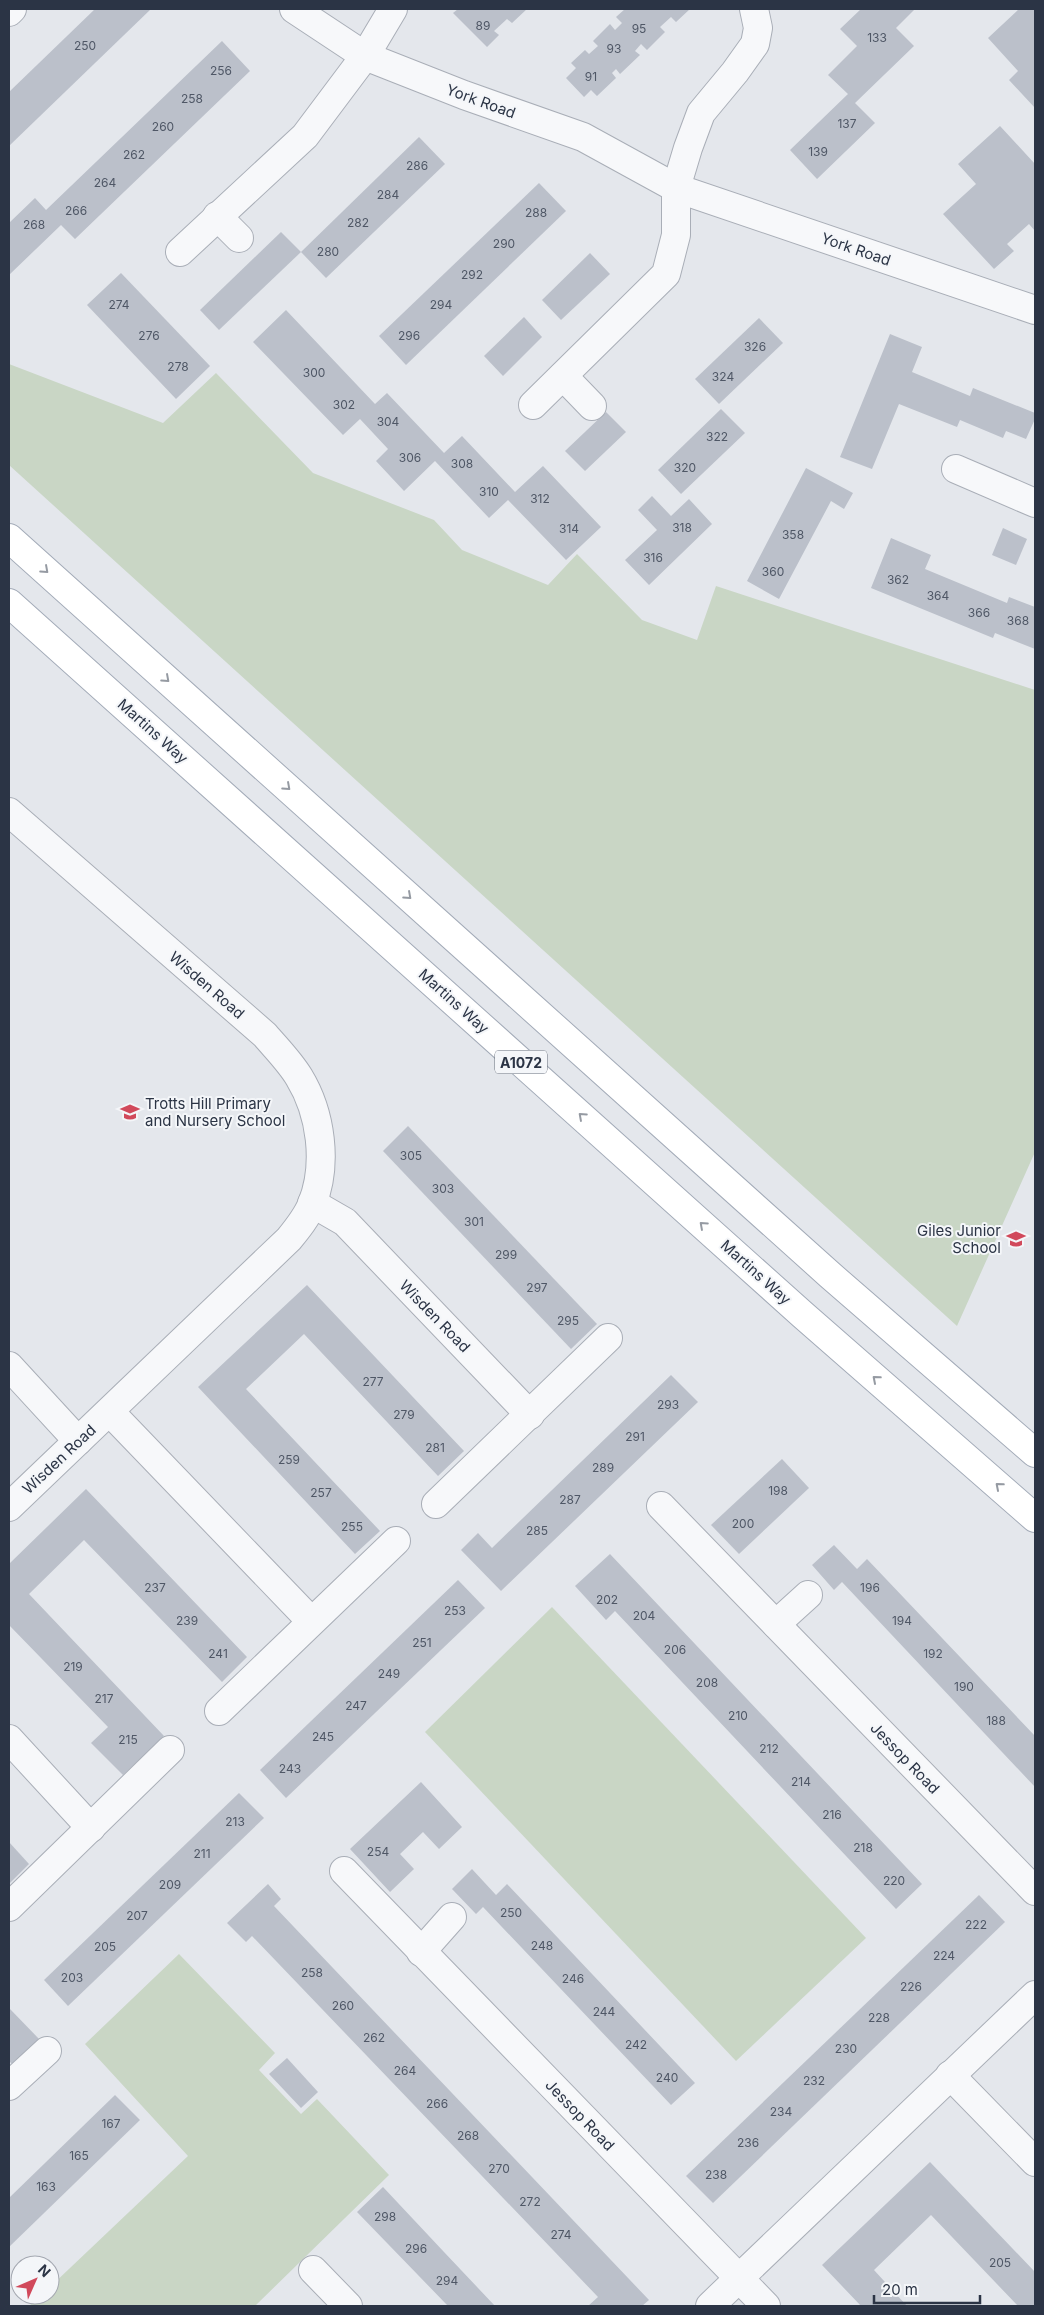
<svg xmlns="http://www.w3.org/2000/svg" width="1044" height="2315" font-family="Inter,sans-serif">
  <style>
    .green { fill: #c9d6c5 }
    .building { fill: #bbc0ca }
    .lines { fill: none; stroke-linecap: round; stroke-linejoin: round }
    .minor-casing { stroke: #a9aeb7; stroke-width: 30 }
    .major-casing { stroke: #a3abb8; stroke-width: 30 }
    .minor { stroke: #f7f8fa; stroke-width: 28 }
    .major { stroke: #fff; stroke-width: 28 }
    .oneway { stroke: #959aa2 }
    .labels { text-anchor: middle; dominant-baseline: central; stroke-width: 4; stroke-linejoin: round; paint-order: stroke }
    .number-label { font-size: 12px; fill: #4f5766 }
    .shield { fill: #f4f6f9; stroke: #676e7b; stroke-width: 1 }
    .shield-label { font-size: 14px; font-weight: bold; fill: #2b3445 }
    .street-label { font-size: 15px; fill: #2b3445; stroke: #f4f6f9 }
    .poi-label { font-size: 15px; fill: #2b3445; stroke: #f4f6f9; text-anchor: start }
  </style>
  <rect width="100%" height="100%" fill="#e4e7ec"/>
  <g class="green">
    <path d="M9,364L163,423L216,373L313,473L434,520L462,550L548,585L577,554L642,620L697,640L716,586L1035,690V1152L957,1326L9,465Z"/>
    <path d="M552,1607L866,1938L736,2061L425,1732Z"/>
    <path d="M179,1954L275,2053L259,2070L301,2114L317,2099L389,2175L255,2306H29L41,2295H50V2287L188,2156L85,2044Z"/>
  </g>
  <g class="building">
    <path d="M95,9H151L9,146V92Z"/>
    <path d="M458,9H527L512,23L507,19L494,31L499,35L487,47L453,13Z"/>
    <path d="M625,9H690L676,22L671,17L660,27L665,32L647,50L641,44L635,51L640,55L620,74L616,69L612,73L616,78L597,96L591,90L584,97L566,78L576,68L571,63L585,50L589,54L598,46L593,41L610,24L615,30L622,23L616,17Z"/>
    <path d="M861,9H915L896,28L914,46L855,103L875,123L817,179L790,150L848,94L828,75L857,46L840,29Z"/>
    <path d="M1019,9H1035V108L1009,80L1018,71L988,38Z"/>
    <path d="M222,41L250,71L75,239L61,225L9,275V223L35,198L46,210Z"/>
    <path d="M1000,126L1035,164V231L1029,224L1007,244L1014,251L994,269L943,214L976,184L958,164Z"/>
    <path d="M419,137L445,164L326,278L301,252Z"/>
    <path d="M539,183L566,211L406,365L379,336Z"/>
    <path d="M281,232L301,252L219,330L200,310Z"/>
    <path d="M590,253L610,274L561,320L542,300Z"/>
    <path d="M121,273L210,366L176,399L87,305Z"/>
    <path d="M286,310L375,404L387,393L444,453L462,436L515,492L543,466L601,527L566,560L508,500L489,518L435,461L404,491L376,461L388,449L360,419L343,435L253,342Z"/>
    <path d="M524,317L542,337L503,376L484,356Z"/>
    <path d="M759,318L783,343L719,404L695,379Z"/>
    <path d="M890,334L922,347L912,372L970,396L973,388L1035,413V419L1026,439L1006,431L1003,438L960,420L957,427L899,404L872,469L840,457Z"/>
    <path d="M721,409L745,433L681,494L658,470Z"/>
    <path d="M606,412L626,432L585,471L565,451Z"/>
    <path d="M806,468L853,493L844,509L831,501L779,599L747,581Z"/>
    <path d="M652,496L671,516L689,499L712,524L649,585L625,560L657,530L638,510Z"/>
    <path d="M1003,528L1027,539L1016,565L992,555Z"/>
    <path d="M891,538L931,555L925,569L1007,603L1009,597L1035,607V649L995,633L993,638L871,588Z"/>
    <path d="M408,1126L597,1324L571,1349L383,1151Z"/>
    <path d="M307,1285L464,1451L438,1476L304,1334L246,1389L380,1531L355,1554L198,1387Z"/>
    <path d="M671,1375L698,1402L501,1591L461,1550L478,1533L492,1548Z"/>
    <path d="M782,1459L809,1488L739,1554L711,1525Z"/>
    <path d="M86,1489L247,1657L222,1682L84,1540L29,1594L164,1736L123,1775L91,1743L108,1727L9,1625V1564Z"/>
    <path d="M834,1545L857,1569L867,1559L1035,1736V1787L842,1582L834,1590L812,1565Z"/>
    <path d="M610,1554L922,1884L896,1909L615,1611L606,1620L575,1586Z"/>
    <path d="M458,1580L485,1608L286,1798L260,1770Z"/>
    <path d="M421,1782L462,1827L439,1849L423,1832L400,1854L414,1869L390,1892L350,1849Z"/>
    <path d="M239,1793L264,1818L68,2006L44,1980Z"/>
    <path d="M9,1842L29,1864L9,1884Z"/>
    <path d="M472,1869L496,1895L507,1884L695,2083L671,2105L483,1907L476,1914L452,1889Z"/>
    <path d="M268,1884L281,1899L274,1906L649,2300L642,2306H588L598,2297L252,1936L246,1942L227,1923Z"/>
    <path d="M979,1895L1005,1922L713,2203L686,2176Z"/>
    <path d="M9,2008L40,2040L13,2065L9,2061Z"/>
    <path d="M287,2058L318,2092L301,2108L269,2074Z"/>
    <path d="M115,2095L140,2120L9,2247V2198Z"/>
    <path d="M930,2162L1035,2272V2306H1018L931,2215L874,2270L907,2306H861L822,2265Z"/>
    <path d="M383,2187L444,2252L495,2306H448L388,2244L357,2212Z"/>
  </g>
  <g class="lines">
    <g class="minor-casing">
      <g id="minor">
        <path d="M294,9L365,56L464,95L583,137L676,188L1035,310"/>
        <path d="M9,12L12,9"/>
        <path d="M217,216L239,238"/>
        <path d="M180,252L305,136L365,56L393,9"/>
        <path d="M563,376L592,406"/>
        <path d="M533,405L666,274L676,235V188L688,148L701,113L735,72L755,44L758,28L754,9"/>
        <path d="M956,469L1035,503"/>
        <path d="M9,812L265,1035C277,1049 290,1062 299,1077C321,1113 328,1164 312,1204C307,1217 298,1228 289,1239L9,1507"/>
        <path d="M312,1203L345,1222L530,1415"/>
        <path d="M9,1366L78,1441"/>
        <path d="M110,1412L311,1621"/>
        <path d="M436,1504L608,1338"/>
        <path d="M661,1506L1035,1891"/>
        <path d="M776,1624L808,1595"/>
        <path d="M219,1711L396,1541"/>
        <path d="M9,1739L91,1828"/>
        <path d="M344,1871L766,2306"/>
        <path d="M9,1907L170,1750"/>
        <path d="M421,1952L452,1917"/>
        <path d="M950,2075L1035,2162"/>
        <path d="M9,2086L47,2051"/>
        <path d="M313,2270L348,2306"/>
        <path d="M710,2306L1035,1995"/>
      </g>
    </g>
    <g class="major-casing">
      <g id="major">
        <path d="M9,538L830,1275L1035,1453"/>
        <path d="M9,603L803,1315L1035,1518"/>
      </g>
    </g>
    <use href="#minor" class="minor"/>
    <use href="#major" class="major"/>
  </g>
  <defs><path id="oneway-chevron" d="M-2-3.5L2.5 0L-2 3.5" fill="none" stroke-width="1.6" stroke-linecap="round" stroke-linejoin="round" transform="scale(1.25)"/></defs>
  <g class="oneway">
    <use href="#oneway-chevron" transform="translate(45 570) rotate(42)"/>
    <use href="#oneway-chevron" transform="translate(166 679) rotate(42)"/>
    <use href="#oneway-chevron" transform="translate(287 787) rotate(42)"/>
    <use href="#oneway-chevron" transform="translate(408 896) rotate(42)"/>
    <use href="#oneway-chevron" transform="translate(582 1116) rotate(-138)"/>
    <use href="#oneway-chevron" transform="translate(703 1225) rotate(-138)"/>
    <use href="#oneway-chevron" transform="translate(876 1379) rotate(-139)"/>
    <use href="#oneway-chevron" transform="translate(999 1486) rotate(-139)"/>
  </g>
  <defs>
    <g id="school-bare" transform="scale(1.5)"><path d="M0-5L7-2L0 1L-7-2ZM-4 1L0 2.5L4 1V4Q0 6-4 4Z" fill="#d1495b" stroke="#f4f6f9" stroke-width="2.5" paint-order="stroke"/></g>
  </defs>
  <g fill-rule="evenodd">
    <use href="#school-bare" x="130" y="1112"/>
    <use href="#school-bare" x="1016" y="1239"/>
  </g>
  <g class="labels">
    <g class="number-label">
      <text x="483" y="25">89</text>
      <text x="639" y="28">95</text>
      <text x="877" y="37">133</text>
      <text x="85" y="45">250</text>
      <text x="614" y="48">93</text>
      <text x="221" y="70">256</text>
      <text x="591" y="76">91</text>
      <text x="192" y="98">258</text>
      <text x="847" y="123">137</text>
      <text x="163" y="126">260</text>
      <text x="818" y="151">139</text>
      <text x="134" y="154">262</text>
      <text x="417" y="165">286</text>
      <text x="105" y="182">264</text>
      <text x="388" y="194">284</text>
      <text x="76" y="210">266</text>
      <text x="536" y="212">288</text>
      <text x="358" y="222">282</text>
      <text x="34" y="224">268</text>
      <text x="504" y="243">290</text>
      <text x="328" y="251">280</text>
      <text x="472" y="274">292</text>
      <text x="119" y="304">274</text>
      <text x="441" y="304">294</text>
      <text x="149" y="335">276</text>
      <text x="409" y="335">296</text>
      <text x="755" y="346">326</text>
      <text x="178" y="366">278</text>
      <text x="314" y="372">300</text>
      <text x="723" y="376">324</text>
      <text x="344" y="404">302</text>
      <text x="388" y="421">304</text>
      <text x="717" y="436">322</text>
      <text x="410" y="457">306</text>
      <text x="462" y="463">308</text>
      <text x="685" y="467">320</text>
      <text x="489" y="491">310</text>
      <text x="540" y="498">312</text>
      <text x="682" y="527">318</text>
      <text x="569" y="528">314</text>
      <text x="793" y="534">358</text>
      <text x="653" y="557">316</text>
      <text x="773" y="571">360</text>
      <text x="898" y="579">362</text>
      <text x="938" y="595">364</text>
      <text x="979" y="612">366</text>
      <text x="1018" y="620">368</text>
      <text x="411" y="1155">305</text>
      <text x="443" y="1188">303</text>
      <text x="474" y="1221">301</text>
      <text x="506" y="1254">299</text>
      <text x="537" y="1287">297</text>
      <text x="568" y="1320">295</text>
      <text x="373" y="1381">277</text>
      <text x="668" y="1404">293</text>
      <text x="404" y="1414">279</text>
      <text x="635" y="1436">291</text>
      <text x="435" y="1447">281</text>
      <text x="289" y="1459">259</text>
      <text x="603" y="1467">289</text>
      <text x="778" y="1490">198</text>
      <text x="321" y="1492">257</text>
      <text x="570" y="1499">287</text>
      <text x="743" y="1523">200</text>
      <text x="352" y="1526">255</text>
      <text x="537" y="1530">285</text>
      <text x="155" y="1587">237</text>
      <text x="870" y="1587">196</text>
      <text x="607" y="1599">202</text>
      <text x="455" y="1610">253</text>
      <text x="644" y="1615">204</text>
      <text x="187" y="1620">239</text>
      <text x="902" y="1620">194</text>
      <text x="422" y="1642">251</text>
      <text x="675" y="1649">206</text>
      <text x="218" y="1653">241</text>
      <text x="933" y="1653">192</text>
      <text x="73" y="1666">219</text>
      <text x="389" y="1673">249</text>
      <text x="707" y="1682">208</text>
      <text x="964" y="1686">190</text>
      <text x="104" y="1698">217</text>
      <text x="356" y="1705">247</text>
      <text x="738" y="1715">210</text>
      <text x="996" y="1720">188</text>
      <text x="323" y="1736">245</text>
      <text x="128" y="1739">215</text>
      <text x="769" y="1748">212</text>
      <text x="290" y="1768">243</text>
      <text x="801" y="1781">214</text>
      <text x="832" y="1814">216</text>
      <text x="235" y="1821">213</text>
      <text x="863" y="1847">218</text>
      <text x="378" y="1851">254</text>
      <text x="202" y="1853">211</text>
      <text x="894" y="1880">220</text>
      <text x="170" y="1884">209</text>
      <text x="511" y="1912">250</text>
      <text x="137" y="1915">207</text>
      <text x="976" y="1924">222</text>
      <text x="542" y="1945">248</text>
      <text x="105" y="1946">205</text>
      <text x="944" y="1955">224</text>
      <text x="312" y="1972">258</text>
      <text x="72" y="1977">203</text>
      <text x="573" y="1978">246</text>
      <text x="911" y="1986">226</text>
      <text x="343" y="2005">260</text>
      <text x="604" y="2011">244</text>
      <text x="879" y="2017">228</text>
      <text x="374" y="2037">262</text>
      <text x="636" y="2044">242</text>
      <text x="846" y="2048">230</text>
      <text x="405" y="2070">264</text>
      <text x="667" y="2077">240</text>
      <text x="814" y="2080">232</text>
      <text x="437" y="2103">266</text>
      <text x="781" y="2111">234</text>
      <text x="111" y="2123">167</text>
      <text x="468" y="2135">268</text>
      <text x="748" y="2142">236</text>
      <text x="79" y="2155">165</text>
      <text x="499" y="2168">270</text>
      <text x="716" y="2174">238</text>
      <text x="46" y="2186">163</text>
      <text x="530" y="2201">272</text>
      <text x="385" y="2216">298</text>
      <text x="561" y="2234">274</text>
      <text x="416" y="2248">296</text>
      <text x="1000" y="2262">205</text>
      <text x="447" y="2280">294</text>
    </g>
    <rect class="shield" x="495" y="1050.5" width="52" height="23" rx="4"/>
    <g class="shield-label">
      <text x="521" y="1062">A1072</text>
    </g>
    <g class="street-label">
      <text transform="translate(481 101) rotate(20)">York Road</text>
      <text transform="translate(856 249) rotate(19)">York Road</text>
      <text transform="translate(153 731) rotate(42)">Martins Way</text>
      <text transform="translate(207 985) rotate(41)">Wisden Road</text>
      <text transform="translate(454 1001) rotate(42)">Martins Way</text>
      <text transform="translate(756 1272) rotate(42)">Martins Way</text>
      <text transform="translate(435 1316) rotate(46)">Wisden Road</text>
      <text transform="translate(59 1459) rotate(-43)">Wisden Road</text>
      <text transform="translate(905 1758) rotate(46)">Jessop Road</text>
      <text transform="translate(580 2115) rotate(46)">Jessop Road</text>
    </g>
    <g class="poi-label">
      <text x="145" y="1103">Trotts Hill Primary<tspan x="145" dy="17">and Nursery School</tspan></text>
      <text x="1001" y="1230" text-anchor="end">Giles Junior<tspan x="1001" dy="17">School</tspan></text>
    </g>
  </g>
  <rect width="1044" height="2315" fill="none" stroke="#2b3445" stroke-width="20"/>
  <g transform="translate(35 2280) rotate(45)"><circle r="24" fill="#f4f6f9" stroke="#a4a8b1"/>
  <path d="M0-4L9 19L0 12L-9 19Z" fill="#d1495b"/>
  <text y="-8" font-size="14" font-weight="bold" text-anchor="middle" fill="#2b3445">N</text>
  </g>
  <path d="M874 2295v8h106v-8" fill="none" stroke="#2b3445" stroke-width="2.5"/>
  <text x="882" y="2295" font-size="15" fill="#2b3445" stroke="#f4f6f9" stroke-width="4" paint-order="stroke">20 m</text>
</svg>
